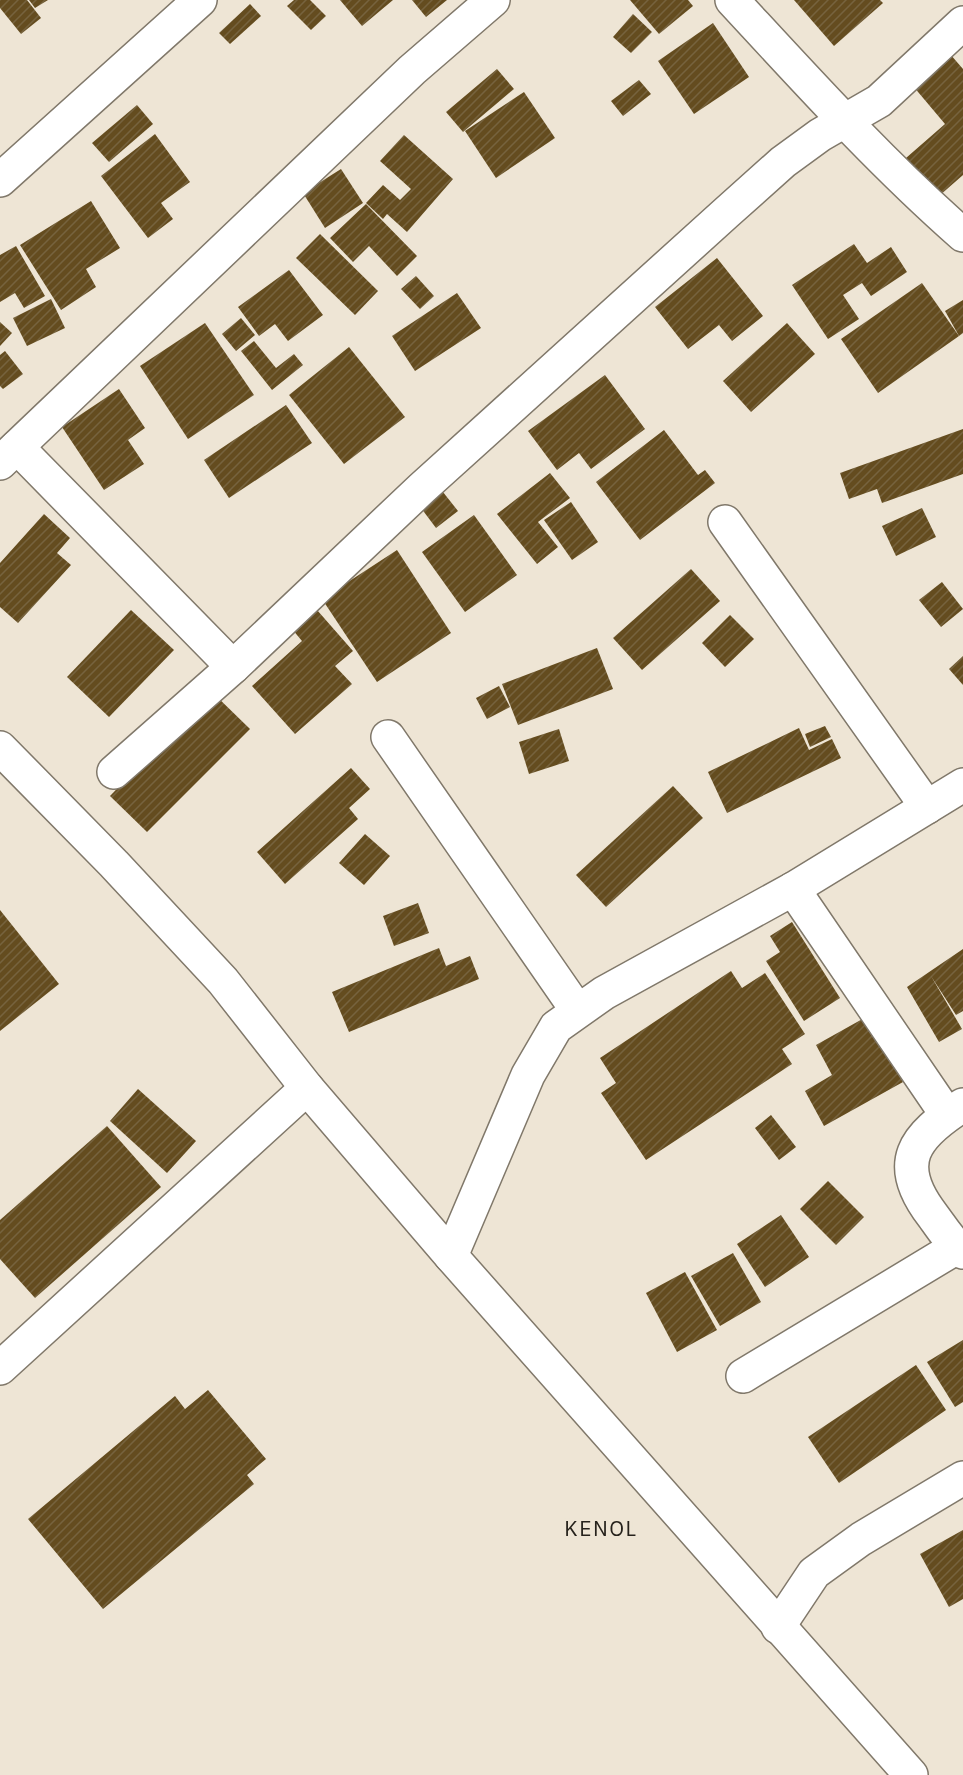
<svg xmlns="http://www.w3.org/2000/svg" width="963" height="1775" font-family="'IBM Plex Sans',sans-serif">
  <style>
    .building { fill: url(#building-hatch) }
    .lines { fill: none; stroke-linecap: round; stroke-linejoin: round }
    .street-casing { stroke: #80786a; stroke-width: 36 }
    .secondary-casing { stroke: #80786a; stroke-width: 36 }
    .street { stroke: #fff; stroke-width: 33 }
    .secondary { stroke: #fff; stroke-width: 33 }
    .labels { text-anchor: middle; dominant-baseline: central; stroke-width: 6; stroke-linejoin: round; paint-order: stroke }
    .quarter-label { font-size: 21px; letter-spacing: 1.5px; fill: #26221c; stroke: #eee5d5 }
  </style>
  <defs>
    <pattern id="building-hatch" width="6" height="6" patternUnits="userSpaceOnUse" patternTransform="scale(1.5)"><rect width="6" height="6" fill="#644c1f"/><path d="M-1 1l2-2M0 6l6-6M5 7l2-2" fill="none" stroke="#76633e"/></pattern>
  </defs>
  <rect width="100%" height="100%" fill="#eee5d5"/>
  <g class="building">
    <path d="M0,0H27L41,18L21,34L0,8Z"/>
    <path d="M29,0H48L35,8Z"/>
    <path d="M294,0H310L326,16L311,30L287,6Z"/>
    <path d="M340,0H393L362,26Z"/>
    <path d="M412,0H447L426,17Z"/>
    <path d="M630,0H688L693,6L659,34Z"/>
    <path d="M794,0H880L883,3L834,46Z"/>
    <path d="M250,4L261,16L230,44L219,33Z"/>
    <path d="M633,14L652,32L631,53L613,37Z"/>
    <path d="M713,23L749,77L694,114L658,61Z"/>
    <path d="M950,54L963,69V175L939,196L906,158L945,124L913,86Z"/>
    <path d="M497,69L514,89L463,132L446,112Z"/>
    <path d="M639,80L651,94L623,116L611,101Z"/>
    <path d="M524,92L555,138L496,178L465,131Z"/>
    <path d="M137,105L153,124L109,162L92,143Z"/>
    <path d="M155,134L190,182L161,203L173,219L148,238L101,176Z"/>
    <path d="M404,135L453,179L407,232L387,214L383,219L366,203L383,185L400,200L411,189L380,161Z"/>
    <path d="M341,169L363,203L325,228L303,193Z"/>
    <path d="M91,201L120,248L86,269L96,287L61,310L20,245Z"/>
    <path d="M366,204L417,256L397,276L369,246L353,262L330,238Z"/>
    <path d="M320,234L378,291L355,315L296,258Z"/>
    <path d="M854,244L867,263L891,247L907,272L871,296L862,283L843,295L859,319L828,339L792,285Z"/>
    <path d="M16,246L45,296L24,308L15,293L0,302V255Z"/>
    <path d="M717,258L763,316L732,341L719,325L688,349L655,307Z"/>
    <path d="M289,270L323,315L288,341L275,324L259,336L238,307Z"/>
    <path d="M416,276L434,296L420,309L401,289Z"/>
    <path d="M922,283L959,336L878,393L841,339Z"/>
    <path d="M457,293L481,328L415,371L392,336Z"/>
    <path d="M51,299L65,328L27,346L13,318Z"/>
    <path d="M963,300V333L959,336L945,311Z"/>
    <path d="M241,318L255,335L236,351L222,334Z"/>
    <path d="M0,322L12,333L0,346Z"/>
    <path d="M205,323L254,395L188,439L140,366Z"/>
    <path d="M787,323L815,354L751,412L723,381Z"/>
    <path d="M254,341L276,368L294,354L303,365L272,390L241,351Z"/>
    <path d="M349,347L405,417L344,464L289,395Z"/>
    <path d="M5,351L23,374L3,389L0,386V355Z"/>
    <path d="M605,375L645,429L591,469L579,453L557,470L528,431Z"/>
    <path d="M119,389L145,428L128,440L144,464L104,490L62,427Z"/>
    <path d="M286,405L312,443L229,498L204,460Z"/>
    <path d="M963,429V474L882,503L877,489L849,499L840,473Z"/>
    <path d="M664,430L698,475L705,470L715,483L640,540L596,482Z"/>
    <path d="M550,473L570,498L538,522L558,547L537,564L497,514Z"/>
    <path d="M439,487L458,511L436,528L418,504Z"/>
    <path d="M571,502L598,542L572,560L544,520Z"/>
    <path d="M922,508L936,537L896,556L882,526Z"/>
    <path d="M44,514L70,538L57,553L71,565L18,623L0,607V563Z"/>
    <path d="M474,515L517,575L465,612L422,552Z"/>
    <path d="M397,550L451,633L377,682L322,599Z"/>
    <path d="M691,569L720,601L642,670L613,638Z"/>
    <path d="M942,582L963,609L941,627L919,600Z"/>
    <path d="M310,602L353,651L335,666L352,684L295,734L252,686L302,641L287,623Z"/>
    <path d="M131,610L174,650L109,717L67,677Z"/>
    <path d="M730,615L754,639L725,667L702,643Z"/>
    <path d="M597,648L613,689L518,725L502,684Z"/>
    <path d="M963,656V685L949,669Z"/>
    <path d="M499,686L510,707L487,719L476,698Z"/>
    <path d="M211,691L250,729L147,832L110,796Z"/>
    <path d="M825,726L831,737L810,747L805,734Z"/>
    <path d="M799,728L809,750L832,739L841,758L727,813L708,772Z"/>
    <path d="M559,729L569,761L529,774L519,742Z"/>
    <path d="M351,768L370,789L349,808L358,819L285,884L257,852Z"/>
    <path d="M673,786L703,818L606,907L576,875Z"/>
    <path d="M365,834L390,856L364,885L339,863Z"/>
    <path d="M418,903L429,933L394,946L383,916Z"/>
    <path d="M0,910L59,984L0,1031Z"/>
    <path d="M792,922L840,998L804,1021L766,961L780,952L770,936Z"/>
    <path d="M439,948L446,966L470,956L479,979L349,1032L332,992Z"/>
    <path d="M963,949V1011L956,1015L931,976L962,1029L939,1042L907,987Z"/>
    <path d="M731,971L742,988L765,973L805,1034L782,1049L792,1064L646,1160L601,1093L616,1083L600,1058Z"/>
    <path d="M866,1017L903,1082L824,1126L805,1091L832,1075L816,1045Z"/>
    <path d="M138,1089L196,1141L167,1173L110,1121Z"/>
    <path d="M771,1115L796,1147L779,1160L755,1128Z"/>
    <path d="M107,1126L161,1187L35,1298L0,1259V1220Z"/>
    <path d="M828,1181L864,1217L836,1245L800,1209Z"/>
    <path d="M781,1215L809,1257L765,1287L737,1244Z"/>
    <path d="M733,1253L761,1302L720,1326L691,1276Z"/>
    <path d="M685,1272L717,1330L677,1352L646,1293Z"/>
    <path d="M963,1340V1402L955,1407L927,1362Z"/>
    <path d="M916,1365L946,1410L839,1483L808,1437Z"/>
    <path d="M208,1390L266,1459L247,1475L254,1484L103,1609L28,1519L175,1396L185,1409Z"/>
    <path d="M963,1530V1599L949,1607L920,1554Z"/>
  </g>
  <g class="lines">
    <g class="street-casing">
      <g id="street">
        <path d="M732,0C807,81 880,162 963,235"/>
        <path d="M0,180L200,0"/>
        <path d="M17,447L233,667"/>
        <path d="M0,463L412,70L493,0"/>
        <path d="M725,522L927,807"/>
        <path d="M388,737L577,1010"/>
        <path d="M114,772L233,667L422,488L726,213L783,162L820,135L879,101L963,23"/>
        <path d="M793,889L947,1115"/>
        <path d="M963,1105C914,1136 892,1163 933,1216C942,1228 951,1243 963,1252"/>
        <path d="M451,1256L528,1075L556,1027L604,993L793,889L963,785"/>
        <path d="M0,1368L307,1088"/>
        <path d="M743,1376L957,1247"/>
        <path d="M778,1627L814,1573L861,1539L963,1478"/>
      </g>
    </g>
    <g class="secondary-casing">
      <path id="secondary" d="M0,748L114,864L223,981L307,1088L451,1256L911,1775"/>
    </g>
    <use href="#street" class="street"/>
    <use href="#secondary" class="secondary"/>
  </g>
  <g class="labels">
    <g class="quarter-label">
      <text x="601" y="1528">KENOL</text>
    </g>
  </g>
</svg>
